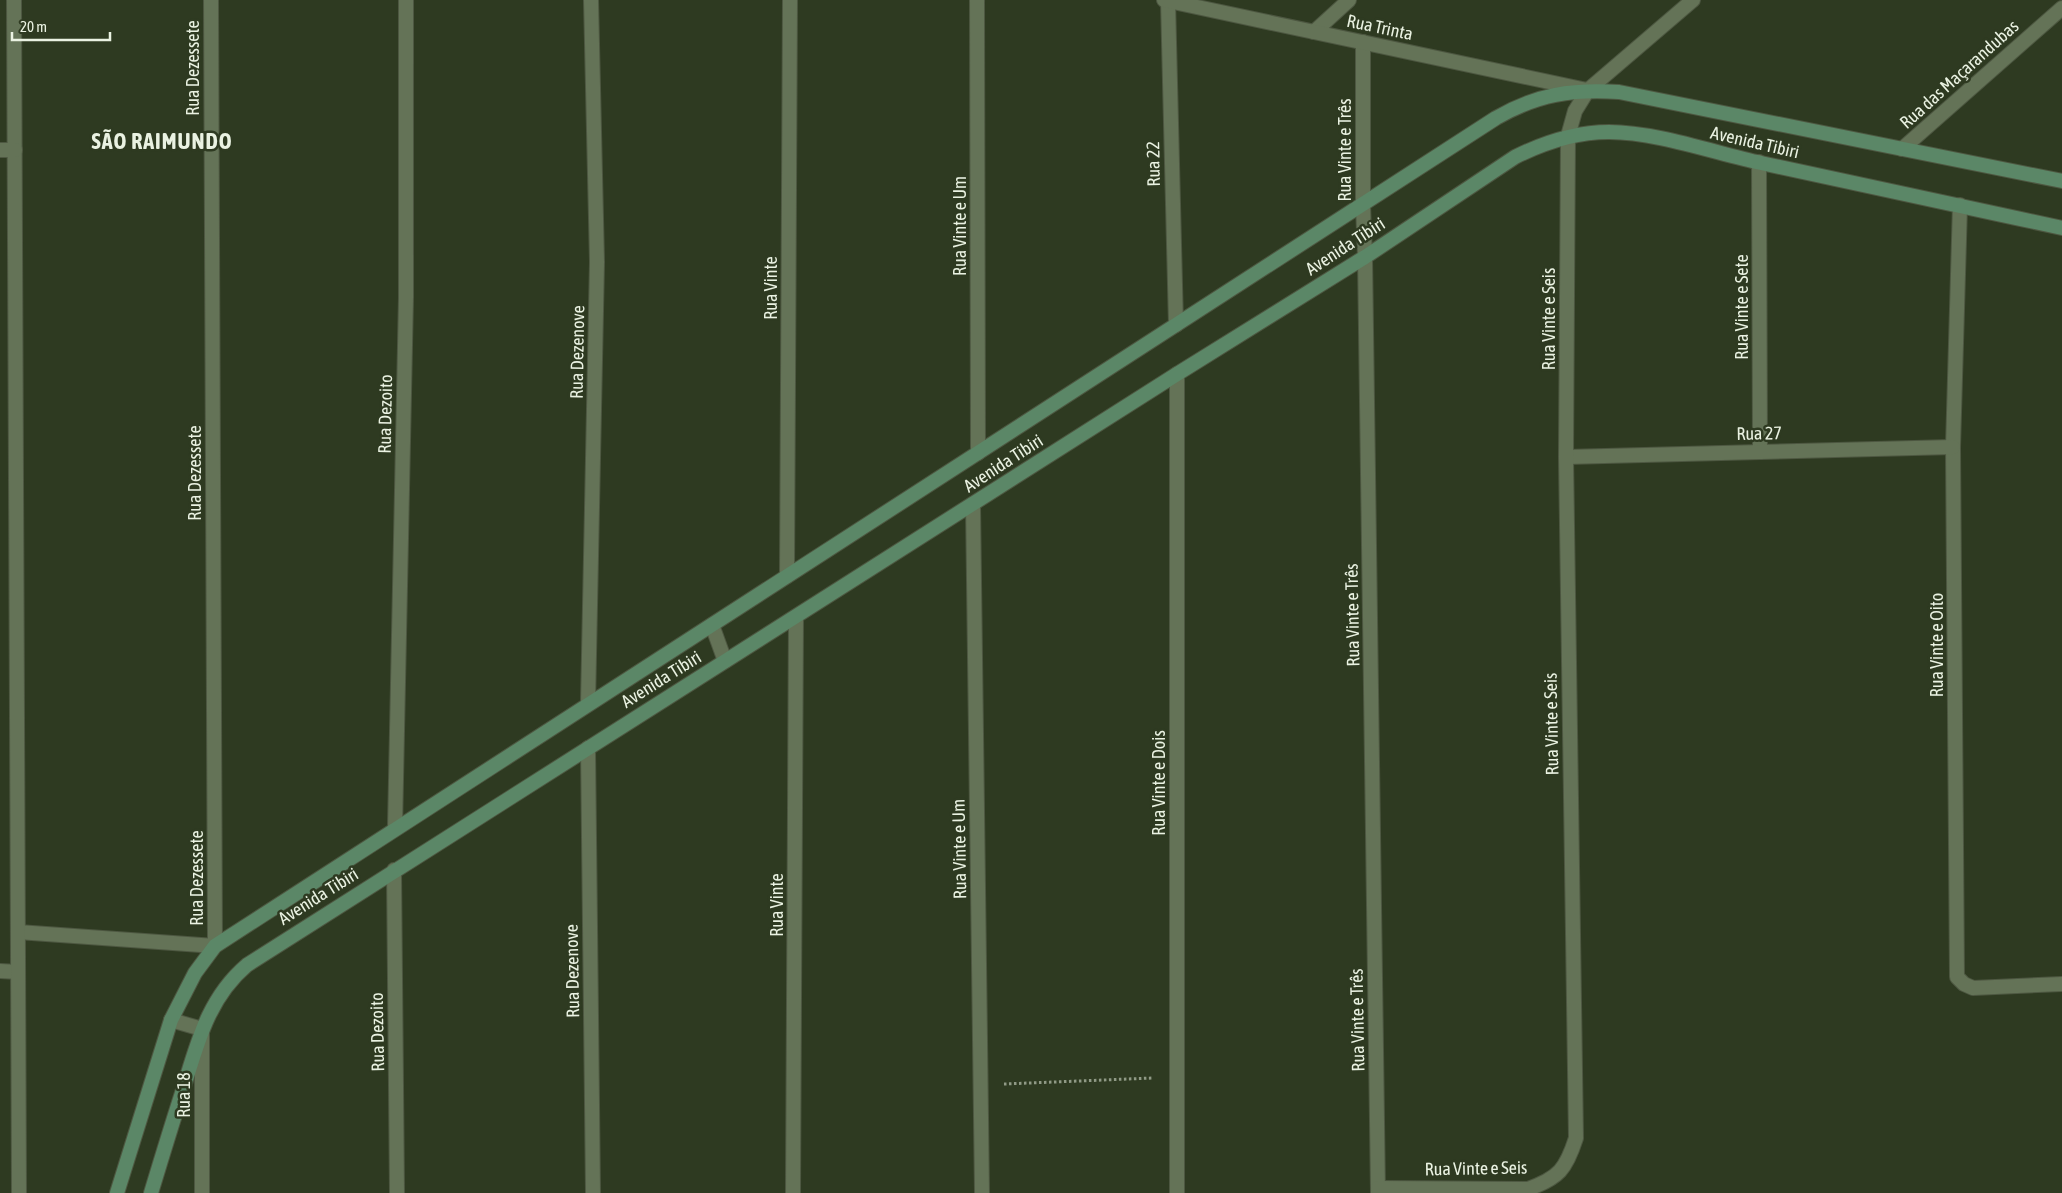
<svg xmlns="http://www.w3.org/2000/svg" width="2062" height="1193" font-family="'Asap Condensed',sans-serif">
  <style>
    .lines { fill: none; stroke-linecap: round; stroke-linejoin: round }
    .minor-casing { stroke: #4d5741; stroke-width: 16 }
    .tertiary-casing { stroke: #4d5741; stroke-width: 16 }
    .secondary-casing { stroke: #4d5741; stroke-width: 16 }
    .path { stroke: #909a86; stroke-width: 3; stroke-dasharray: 2.5 2.5; stroke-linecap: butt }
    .minor { stroke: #647357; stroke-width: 14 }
    .tertiary { stroke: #647357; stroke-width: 14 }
    .secondary { stroke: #5b8767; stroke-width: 14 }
    .labels { text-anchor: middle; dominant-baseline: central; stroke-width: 5; stroke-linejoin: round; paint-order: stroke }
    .street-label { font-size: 18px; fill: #eaf2e2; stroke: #2e3a21 }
    .district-label { font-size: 22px; font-weight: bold; letter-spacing: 1px; fill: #eaf2e2; stroke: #2e3a21 }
  </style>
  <rect width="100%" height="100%" fill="#2e3a21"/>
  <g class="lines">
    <g class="minor-casing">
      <g id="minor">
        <path d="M977,0L978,453"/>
        <path d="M1168,1L1176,325"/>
        <path d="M1314,32L1349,0"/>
        <path d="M1363,42V205L1365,257L1378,1193"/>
        <path d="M1902,149L2062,8"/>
        <path d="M1759,162L1760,452"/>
        <path d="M1960,205L1953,447L1957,977L1964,984L1973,988L2062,984"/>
        <path d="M1177,374V1193"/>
        <path d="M1566,457L1953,447"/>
        <path d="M973,504L982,1193"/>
        <path d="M787,576L790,0"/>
        <path d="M588,704L597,262L591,0"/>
        <path d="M588,748L593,1193"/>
        <path d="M395,828L406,297V0"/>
        <path d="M394,870L397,1193"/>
        <path d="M18,932L215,946L211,0"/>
        <path d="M0,971L18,972"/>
        <path d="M171,1020L202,1029V1193"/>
        <path d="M1378,1188L1528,1189C1559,1178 1566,1169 1576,1138L1566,457L1568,136L1575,111L1588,90L1693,0"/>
        <path d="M793,1193L796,617"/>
      </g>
    </g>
    <g class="tertiary-casing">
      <g id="tertiary">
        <path d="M14,0L19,1193"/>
        <path d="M1164,0L1587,90"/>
        <path d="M0,150H15"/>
        <path d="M712,625L725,661"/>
      </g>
    </g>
    <g class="secondary-casing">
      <g id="secondary">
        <path d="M117,1193L171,1020L195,973L215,946L1496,118C1538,94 1572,89 1619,92L2062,181"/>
        <path d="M151,1193C161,1160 171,1127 182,1093C197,1045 207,999 247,965L1177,374L1365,257L1515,157C1545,142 1575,132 1609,132C1656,132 1715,153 1761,163C1862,185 1962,206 2062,228"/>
      </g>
    </g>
    <path class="path" d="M1004,1084L1153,1078"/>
    <use href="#minor" class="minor"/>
    <use href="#tertiary" class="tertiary"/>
    <use href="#secondary" class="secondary"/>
  </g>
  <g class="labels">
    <g class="street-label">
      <text transform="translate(1380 27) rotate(12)">Rua Trinta</text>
      <text transform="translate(192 68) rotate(-90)">Rua Dezessete</text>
      <text transform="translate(1959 74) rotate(-42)">Rua das Maçarandubas</text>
      <text transform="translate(1755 142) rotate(13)">Avenida Tibiri</text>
      <text transform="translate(1344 150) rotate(-90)">Rua Vinte e Três</text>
      <text transform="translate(1153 164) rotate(-91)">Rua 22</text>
      <text transform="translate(959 226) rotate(-90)">Rua Vinte e Um</text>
      <text transform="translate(1345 246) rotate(-33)">Avenida Tibiri</text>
      <text transform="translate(770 288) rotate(-90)">Rua Vinte</text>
      <text transform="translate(1741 307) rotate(-90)">Rua Vinte e Sete</text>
      <text transform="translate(1548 319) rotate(-90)">Rua Vinte e Seis</text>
      <text transform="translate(577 352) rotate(-89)">Rua Dezenove</text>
      <text transform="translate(385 414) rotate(-89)">Rua Dezoito</text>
      <text transform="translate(1759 433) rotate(-1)">Rua 27</text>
      <text transform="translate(1003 463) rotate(-33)">Avenida Tibiri</text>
      <text transform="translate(194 473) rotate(-90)">Rua Dezessete</text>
      <text transform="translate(1352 615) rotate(-91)">Rua Vinte e Três</text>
      <text transform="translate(1936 645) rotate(-90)">Rua Vinte e Oito</text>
      <text transform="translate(661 679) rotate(-32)">Avenida Tibiri</text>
      <text transform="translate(1551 724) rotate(-91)">Rua Vinte e Seis</text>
      <text transform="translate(1158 783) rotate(-90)">Rua Vinte e Dois</text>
      <text transform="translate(959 849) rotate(-91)">Rua Vinte e Um</text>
      <text transform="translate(196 878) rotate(-90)">Rua Dezessete</text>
      <text transform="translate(318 896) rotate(-32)">Avenida Tibiri</text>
      <text transform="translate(776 905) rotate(-90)">Rua Vinte</text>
      <text transform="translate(572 971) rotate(-91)">Rua Dezenove</text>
      <text transform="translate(1357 1020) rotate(-91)">Rua Vinte e Três</text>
      <text transform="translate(377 1032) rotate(-91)">Rua Dezoito</text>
      <text transform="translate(183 1095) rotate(-90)">Rua 18</text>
      <text transform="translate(1476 1168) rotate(-1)">Rua Vinte e Seis</text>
    </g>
    <g class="district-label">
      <text x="162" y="141">SÃO RAIMUNDO</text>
    </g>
  </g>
  <path d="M12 32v8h98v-8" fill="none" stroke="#eaf2e2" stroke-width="2.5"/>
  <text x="20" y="32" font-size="15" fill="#eaf2e2" stroke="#2e3a21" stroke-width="4" paint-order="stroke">20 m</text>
</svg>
